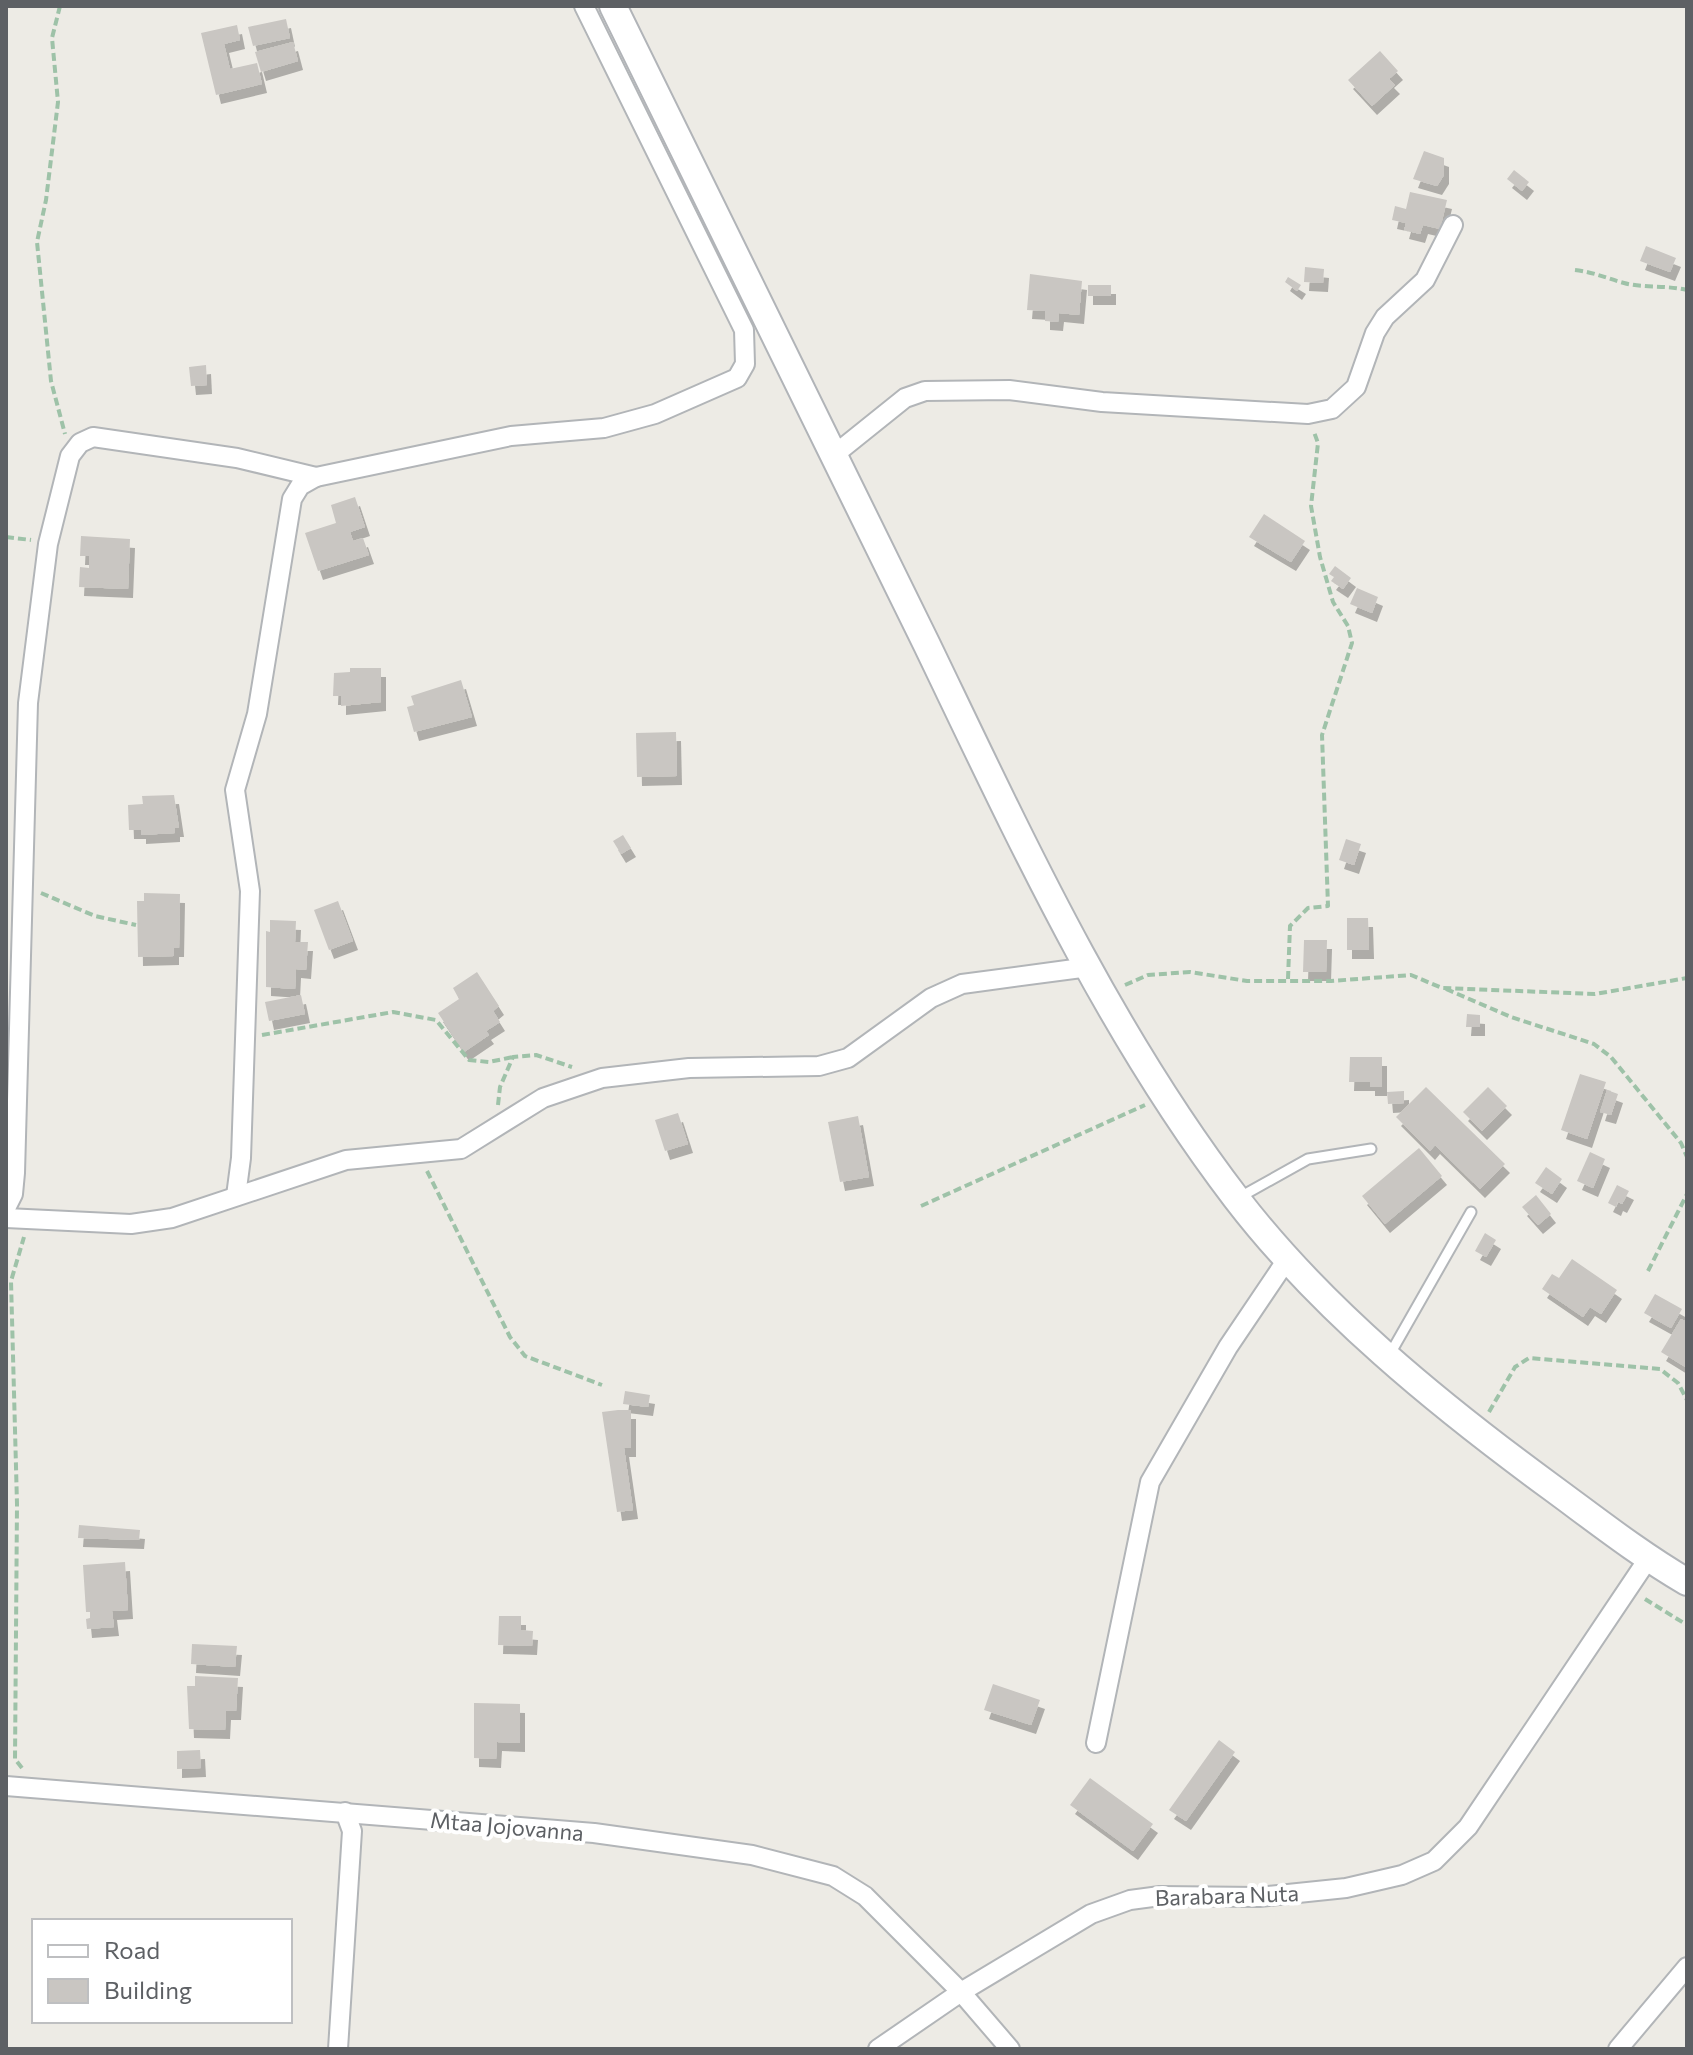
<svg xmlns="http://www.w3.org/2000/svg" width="1693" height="2055" font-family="Commissioner,sans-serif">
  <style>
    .building { fill: #c9c6c2; filter: url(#shadow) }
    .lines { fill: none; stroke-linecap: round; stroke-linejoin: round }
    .service-casing { stroke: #b2b5b8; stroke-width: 13 }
    .minor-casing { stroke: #b2b5b8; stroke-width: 22 }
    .secondary-casing { stroke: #b1b4b8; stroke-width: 30 }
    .path { stroke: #9ec2a8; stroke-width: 4; stroke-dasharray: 8 4; stroke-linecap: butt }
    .service { stroke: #fff; stroke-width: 9 }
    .minor { stroke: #fff; stroke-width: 18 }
    .secondary { stroke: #fff; stroke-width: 26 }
    .labels { text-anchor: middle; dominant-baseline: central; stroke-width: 8; stroke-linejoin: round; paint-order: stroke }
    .street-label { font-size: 22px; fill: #5d6064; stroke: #fff }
  </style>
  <defs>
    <filter id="shadow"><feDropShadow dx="5" dy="9" stdDeviation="0" flood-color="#0004"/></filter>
  </defs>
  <rect width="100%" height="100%" fill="#edebe5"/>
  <g class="building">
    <path d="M286,19L290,38L253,46L248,27Z"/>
    <path d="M237,25L240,40L224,44L230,69L257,63L262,84L216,95L201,33Z"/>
    <path d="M293,42L298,61L261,72L255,52Z"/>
    <path d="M1380,51L1398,71L1389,79L1395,85L1372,106L1348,80Z"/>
    <path d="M1424,151L1444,158V175L1437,186L1413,179Z"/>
    <path d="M1514,170L1529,182L1522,191L1507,179Z"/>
    <path d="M1410,192L1447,200L1440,229L1423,225L1420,234L1404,230L1406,223L1392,220L1395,206L1406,209Z"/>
    <path d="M1646,246L1676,258L1670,272L1640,261Z"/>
    <path d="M1305,267L1324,269L1323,283L1304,282Z"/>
    <path d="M1030,274L1082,281L1079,315L1059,313L1058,322L1045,321V311L1027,310Z"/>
    <path d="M1288,277L1301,285L1297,291L1285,282Z"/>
    <rect x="1088" y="285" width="23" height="11"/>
    <path d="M206,365L207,385L191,386L189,367Z"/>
    <path d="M355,497L365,527L350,532L353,541L363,538L369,555L318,571L305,533L336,523L331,505Z"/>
    <path d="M1264,514L1305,541L1291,562L1249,537Z"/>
    <path d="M81,536L130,539L128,589L79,587L80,567L89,568V556H80Z"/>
    <path d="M1335,566L1351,578L1343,589L1331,581L1334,577L1329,574Z"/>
    <path d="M1357,588L1378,597L1372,613L1350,604Z"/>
    <path d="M350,668H381V702L341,706V696H333L334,673L350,672Z"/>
    <path d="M461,680L472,717L414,732L407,707L414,705L411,696Z"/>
    <path d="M676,732L677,776L637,777L636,733Z"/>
    <path d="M174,795L179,828H175V833L141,835V830H129L128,805L143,804L142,796Z"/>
    <path d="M623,835L631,848L621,854L613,841Z"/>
    <path d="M1346,839L1361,844L1354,865L1339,860Z"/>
    <path d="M144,893L180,894L179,948H174V956L138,957L137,901H144Z"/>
    <path d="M338,901L353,941L329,950L314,910Z"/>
    <path d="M1347,918H1368L1369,950H1347Z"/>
    <path d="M270,920L296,921L295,942H308L306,970L296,969L295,989L266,987V931L270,932Z"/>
    <path d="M1304,940H1327L1326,972H1303Z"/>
    <path d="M477,972L499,1006L493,1011L500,1022L486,1031L489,1035L464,1052L438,1013L459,999L453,988Z"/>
    <path d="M301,995L305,1014L269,1021L265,1002Z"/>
    <path d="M1467,1014L1480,1015V1027H1466Z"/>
    <path d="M1350,1057H1382V1087H1370V1082H1349Z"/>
    <path d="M1580,1074L1606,1082L1587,1139L1561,1130Z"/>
    <path d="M1426,1087L1505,1164L1480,1189L1435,1145L1430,1151L1396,1117Z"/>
    <path d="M1488,1087L1507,1106L1482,1131L1463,1112Z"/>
    <path d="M1607,1090L1618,1094L1611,1115L1600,1112Z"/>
    <path d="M1404,1091V1103L1388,1104L1387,1092Z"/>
    <path d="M678,1113L688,1144L665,1151L655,1120Z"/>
    <path d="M858,1116L869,1177L840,1182L828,1122Z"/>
    <path d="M1419,1148L1442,1176L1385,1224L1362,1196Z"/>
    <path d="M1590,1152L1605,1159L1593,1188L1577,1181Z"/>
    <path d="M1546,1167L1562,1179L1552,1194L1535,1183Z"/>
    <path d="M1617,1185L1629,1191L1622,1204L1618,1202L1616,1207L1608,1203Z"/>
    <path d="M1536,1195L1551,1214L1538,1225L1522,1207Z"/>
    <path d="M1485,1233L1496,1240L1486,1257L1475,1251Z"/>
    <path d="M1572,1259L1617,1290L1601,1314L1590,1307L1583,1317L1542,1289L1552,1274L1559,1278Z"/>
    <path d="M1655,1294L1682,1309L1671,1328L1644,1313Z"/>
    <path d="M1681,1319L1687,1322V1368L1661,1352Z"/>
    <path d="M625,1391L650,1395L648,1407L623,1404Z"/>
    <path d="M618,1410H631V1448H624L633,1510L617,1512L602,1412Z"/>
    <path d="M79,1525L140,1530L139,1540L78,1538Z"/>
    <path d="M125,1562L128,1610L112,1611L114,1627L87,1629L86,1619L90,1618V1612H86L83,1565Z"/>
    <path d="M499,1616H521V1630L533,1631L532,1646L498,1645Z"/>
    <path d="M192,1644L237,1646L235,1667L191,1664Z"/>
    <path d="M195,1676L238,1678L236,1711H226L225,1730L189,1729L187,1686H195Z"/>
    <path d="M993,1684L1040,1700L1031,1725L984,1710Z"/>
    <path d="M474,1703L520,1704V1743L497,1742L496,1759L474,1758Z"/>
    <path d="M1219,1740L1235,1752L1186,1821L1169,1810Z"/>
    <path d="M200,1750L201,1768L177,1769V1751Z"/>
    <path d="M1090,1778L1153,1824L1133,1851L1070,1805Z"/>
  </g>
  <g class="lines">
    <g class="service-casing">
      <g id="service">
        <path d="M1240,1197L1308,1159L1371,1149"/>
        <path d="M1390,1354L1471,1212"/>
      </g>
    </g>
    <g class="minor-casing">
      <g id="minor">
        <path d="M834,455L905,398L925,391L1009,390L1102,402L1308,414L1332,409L1356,387L1375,333L1385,317L1425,280L1453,225"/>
        <path d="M236,1196L241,1158L250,891L235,790L257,714L292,499L300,486L316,477L511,436L604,428L655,414L737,378L745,364L744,330L584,6"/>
        <path d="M6,1208L13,1194L15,1173L28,703L48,544L70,456L80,443L93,437L237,458L316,477"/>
        <path d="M6,1218L131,1224L172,1218L346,1160L461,1149L543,1098L602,1078L689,1068L819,1066L848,1058L931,998L962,984L1089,967"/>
        <path d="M1096,1743L1150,1482L1228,1347L1288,1258"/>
        <path d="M6,1786L594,1833L752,1855L833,1876L865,1896L961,1992L1010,2049"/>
        <path d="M338,2049L352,1831L345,1812"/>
        <path d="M878,2049L961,1992L1091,1914L1130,1900L1160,1896L1259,1897L1346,1888L1402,1875L1434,1861L1468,1827L1648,1559"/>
        <path d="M1618,2049L1687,1967"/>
      </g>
    </g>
    <g class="secondary-casing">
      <path id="secondary" d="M613,6C718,219 823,432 927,645C1018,834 1108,1031 1236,1198C1321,1309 1439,1405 1551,1487C1596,1520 1639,1554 1687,1582"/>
    </g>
    <g class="path">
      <path d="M60,6L52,38L58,102L46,200L37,242L51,381L65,434"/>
      <path d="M1575,270C1593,272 1606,278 1624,283C1642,288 1665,285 1687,290"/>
      <path d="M6,537L31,540"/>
      <path d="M41,893L95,916L136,925"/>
      <path d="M1288,979L1290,926L1308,908L1328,906L1322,735L1352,643L1348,626L1333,602L1320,557L1311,506L1318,443L1314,432"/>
      <path d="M1125,985L1148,975L1190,972L1247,981H1331L1411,975L1442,988L1595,994L1687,978"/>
      <path d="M1446,989L1511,1017L1594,1044L1611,1057L1681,1143L1687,1157"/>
      <path d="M262,1035L393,1012L436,1020L469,1060L489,1062L513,1057"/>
      <path d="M498,1105L500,1087L513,1057L536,1055L572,1067"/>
      <path d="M427,1171L510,1337L525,1356L602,1385"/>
      <path d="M921,1206L1145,1105"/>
      <path d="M1648,1271L1687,1194"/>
      <path d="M1489,1412L1515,1367L1529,1358L1660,1369L1678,1383L1687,1400"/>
      <path d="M1645,1599L1687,1625"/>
      <path d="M22,1768L15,1759L17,1504L11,1281L24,1237"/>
    </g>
    <use href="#service" class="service"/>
    <use href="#minor" class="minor"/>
    <use href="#secondary" class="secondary"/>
  </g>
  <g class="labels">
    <g class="street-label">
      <text transform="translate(507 1826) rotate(5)">Mtaa Jojovanna</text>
      <text transform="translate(1227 1895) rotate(-2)">Barabara Nuta</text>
    </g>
  </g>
  <rect width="1693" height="2055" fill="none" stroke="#5d6064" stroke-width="16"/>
  <rect x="32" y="1919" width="260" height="104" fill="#ffffff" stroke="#bebfc1" stroke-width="2"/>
  <rect x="48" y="1945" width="40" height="12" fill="#ffffff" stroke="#bebfc1" stroke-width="2"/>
  <text x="104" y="1959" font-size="24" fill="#5d6064">Road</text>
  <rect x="48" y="1979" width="40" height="24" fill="#c9c6c2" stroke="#bebfc1" stroke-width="2"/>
  <text x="104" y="1999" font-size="24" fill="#5d6064">Building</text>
</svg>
